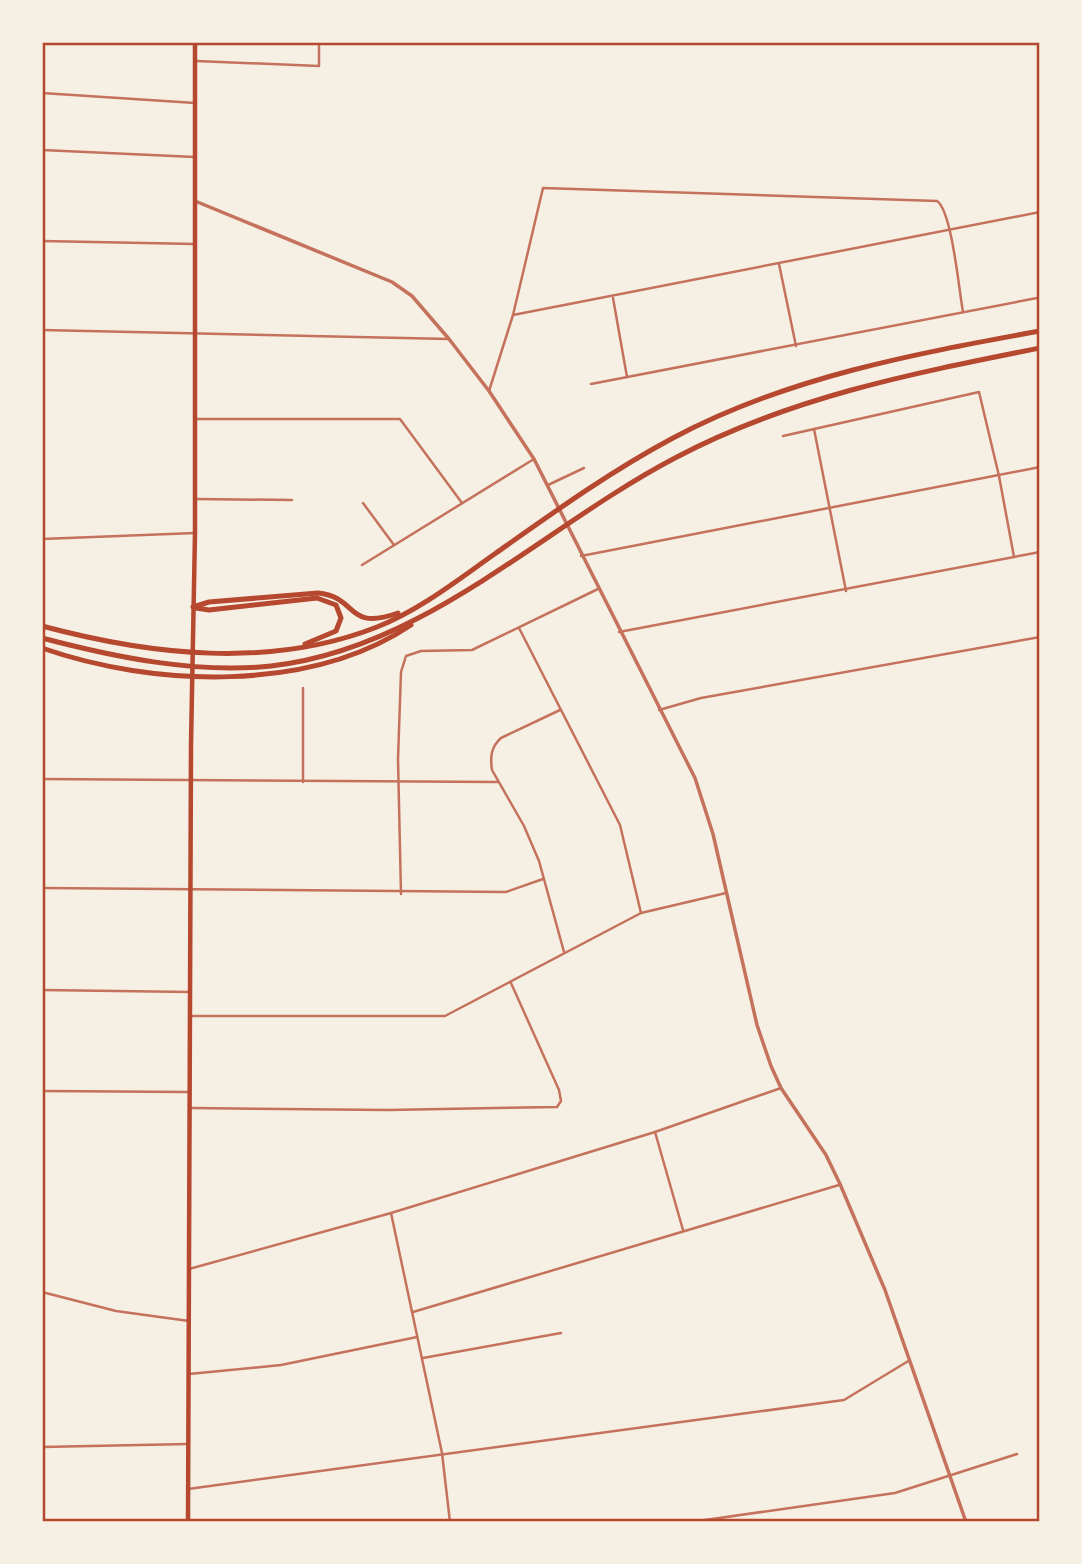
<svg xmlns="http://www.w3.org/2000/svg" width="1082" height="1564" font-family="'Varela Round',sans-serif">
  <style>
    .lines { fill: none; stroke-linecap: round; stroke-linejoin: round }
    .minor { stroke: #c5725c; stroke-width: 2.5 }
    .tertiary { stroke: #c5725c; stroke-width: 3.5 }
    .primary { stroke: #b5482f; stroke-width: 4.5 }
    .trunk { stroke: #b5482f; stroke-width: 5 }
    .neatline { fill: none; stroke: #b5482f; stroke-width: 2.5 }
  </style>
  <rect width="100%" height="100%" fill="#f6efe4"/>
  <g class="lines">
    <g class="minor">
      <path d="M196,61L319,66V42"/>
      <path d="M42,93L195,103"/>
      <path d="M42,150L195,157"/>
      <path d="M42,241L195,244"/>
      <path d="M779,264L796,346"/>
      <path d="M613,298L627,377"/>
      <path d="M513,315L1040,212"/>
      <path d="M42,330L449,339"/>
      <path d="M591,384L1037,298"/>
      <path d="M489,391L513,315L543,188L937,201C952,211 959,291 963,312"/>
      <path d="M195,419H400L462,503"/>
      <path d="M814,429L846,591"/>
      <path d="M783,436L979,392L999,476L1014,557"/>
      <path d="M548,485L584,468"/>
      <path d="M195,499L292,500"/>
      <path d="M363,503L394,545"/>
      <path d="M42,539L195,533"/>
      <path d="M581,556L1040,467"/>
      <path d="M362,565L534,459"/>
      <path d="M519,628L620,825L641,913"/>
      <path d="M619,632L1040,552"/>
      <path d="M560,710L501,738C491,747 490,757 492,770L524,826L539,861L564,952"/>
      <path d="M659,710L701,698L1040,637"/>
      <path d="M42,779L498,782"/>
      <path d="M303,782V688"/>
      <path d="M42,888L506,892L543,879"/>
      <path d="M401,894L398,759L401,672L406,656L421,651L472,650L598,589"/>
      <path d="M42,990L190,992"/>
      <path d="M190,1016H445L641,913L726,893"/>
      <path d="M42,1091L188,1092"/>
      <path d="M192,1108L388,1110L557,1107L561,1101L559,1090L511,983"/>
      <path d="M655,1132L683,1230"/>
      <path d="M391,1213L442,1453L450,1522"/>
      <path d="M189,1269L391,1213L655,1132L781,1088"/>
      <path d="M42,1292L116,1311L189,1321"/>
      <path d="M413,1312L839,1185"/>
      <path d="M423,1358L561,1333"/>
      <path d="M189,1374L281,1365L417,1337"/>
      <path d="M42,1447L188,1444"/>
      <path d="M188,1489L844,1400L910,1360"/>
      <path d="M691,1522L895,1493L1017,1454"/>
    </g>
    <path class="tertiary" d="M195,201L392,282L412,296L449,339L489,391L534,459L695,778L713,834L757,1025L771,1066L781,1088L826,1155L840,1184L885,1290L966,1522"/>
    <path class="primary" d="M188,1522L191,744L195,533V42"/>
    <g class="trunk">
      <path d="M193,607L209,602L318,593C359,597 345,632 398,613"/>
      <path d="M196,608L209,610L317,598L336,605L341,618L336,631L305,644"/>
      <path d="M42,626C150,655 270,669 377,627C420,610 459,579 496,553C554,512 611,471 673,438C787,377 914,354 1040,331"/>
      <path d="M42,638C114,657 196,674 271,666C425,649 543,527 675,458C790,397 914,373 1040,348"/>
      <path d="M42,648C153,687 310,693 411,625"/>
    </g>
  </g>
  <rect width="1082" height="1564" fill="none" stroke="#f6efe4" stroke-width="88"/>
  <rect x="44" y="44" width="994" height="1476" class="neatline"/>
</svg>
